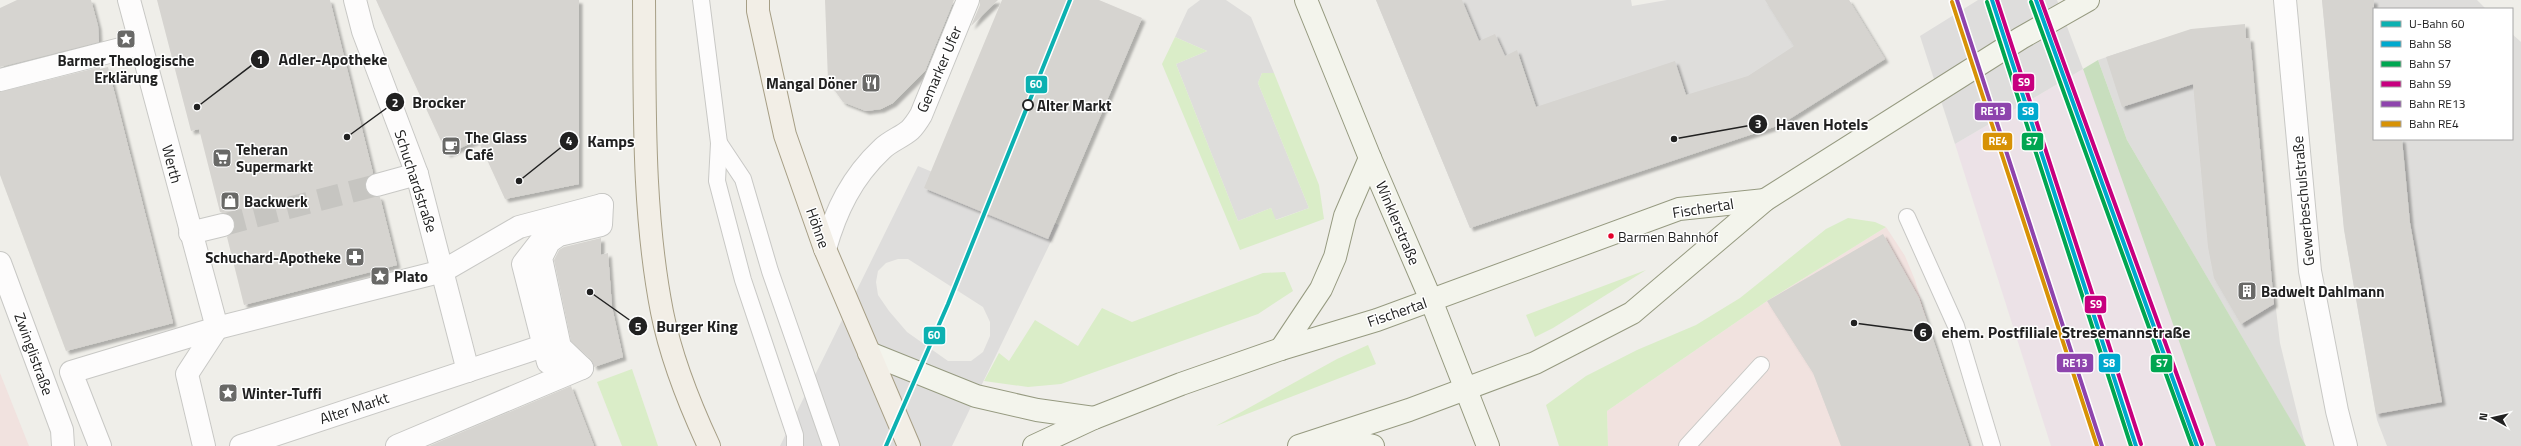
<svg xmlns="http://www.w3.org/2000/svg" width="2521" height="446" font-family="'Titillium Web',sans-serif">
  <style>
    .residential { fill: #dedddb }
    .commercial { fill: #f1e2df }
    .industrial { fill: #ece2e7 }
    .grass { fill: #daedc8 }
    .forest { fill: #c8debe }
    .pier { fill: #dedddc; fill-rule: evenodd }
    .building { fill: #d6d4d0; filter: url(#shadow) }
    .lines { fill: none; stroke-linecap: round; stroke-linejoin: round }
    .street-tunnel { stroke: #c6c5c1; stroke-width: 22; stroke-dasharray: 22 11; stroke-linecap: butt }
    .lane-casing { stroke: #c8c8c5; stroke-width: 18 }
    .street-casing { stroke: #c8c8c5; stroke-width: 24 }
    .secondary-casing { stroke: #969a80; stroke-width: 24 }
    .primary-casing { stroke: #a69e85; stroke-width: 24 }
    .lane { stroke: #fdfcfc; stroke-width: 16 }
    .street { stroke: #fdfcfc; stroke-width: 22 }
    .secondary { stroke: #f3f4ec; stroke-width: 22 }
    .primary { stroke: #f2eee6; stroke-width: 22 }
    .rail-1-casing { stroke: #fff; stroke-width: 7 }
    .rail-2-casing { stroke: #fff; stroke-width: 7 }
    .rail-3-casing { stroke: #fff; stroke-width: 7 }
    .rail-4-casing { stroke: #fff; stroke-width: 7 }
    .rail-5-casing { stroke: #fff; stroke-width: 7 }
    .rail-1 { stroke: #00a9ce; stroke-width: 4 }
    .rail-2 { stroke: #00a651; stroke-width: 4 }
    .rail-3 { stroke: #c7007f; stroke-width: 4 }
    .rail-4 { stroke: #8e44ad; stroke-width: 4 }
    .rail-5 { stroke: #d79205; stroke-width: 4 }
    .metro-1-casing { stroke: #fff; stroke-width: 7 }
    .metro-1 { stroke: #0cb1b1; stroke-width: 4 }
    .stop-dot { fill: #fff; stroke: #212121; stroke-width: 2 }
    .bus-dot { fill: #e4002b; stroke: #fff; stroke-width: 1.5 }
    .labels { text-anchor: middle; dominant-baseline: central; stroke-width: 3; stroke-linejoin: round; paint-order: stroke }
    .bus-label { font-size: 14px; fill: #212121; stroke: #fff; text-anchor: start }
    .poi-label { font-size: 15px; font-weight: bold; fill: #212121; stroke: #fff; text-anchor: start }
    .street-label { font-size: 15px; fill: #212121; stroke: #fff }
    .stop-label { font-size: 15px; font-weight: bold; fill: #212121; stroke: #fff; text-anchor: start }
    .leader { fill: none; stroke: #212121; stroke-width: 1.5 }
    .callout-dot { fill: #212121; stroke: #fff; stroke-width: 1.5 }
    .mark-label { font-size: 12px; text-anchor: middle; font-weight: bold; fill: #fff }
    .callout-label { font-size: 16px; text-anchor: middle; font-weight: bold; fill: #212121; stroke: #fff; stroke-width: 3; stroke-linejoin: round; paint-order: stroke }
    .line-badge { stroke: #fff; stroke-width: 1.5 }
    .badge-label { font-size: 11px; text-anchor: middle; font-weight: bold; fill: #fff }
  </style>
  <defs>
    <filter id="shadow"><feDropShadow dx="3.5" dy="3.5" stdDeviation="1" flood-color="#0004"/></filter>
  </defs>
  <rect width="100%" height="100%" fill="#efeee9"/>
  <g class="residential">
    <path d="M1200,0H1226L1251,17L1274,73H1262L1258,83L1309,208L1275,220L1271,208L1238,221L1176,64L1207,51L1175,37L1188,9Z"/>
    <path d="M1376,0H1631L1632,6L1667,0H1849L1885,59L1780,125L1470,228Z"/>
    <path d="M2322,0H2477L2486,9H2374V139H2512V34L2521,42V446H2387L2377,420L2344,230Z"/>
    <path d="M2250,38L2268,241L2280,343L2305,445L2127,140L2098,60L2145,44Z"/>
  </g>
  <g class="commercial">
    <path d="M1886,227L1905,256L1915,280L1934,345L1969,446H1608L1607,411L1767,301Z"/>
    <path d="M0,373L29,446H0Z"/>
  </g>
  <path class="industrial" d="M2083,69L2114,154L2216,446H2051L1955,144Z"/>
  <g class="grass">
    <path d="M1175,37L1207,51L1176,64L1238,221L1271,208L1276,220L1309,208L1258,83L1262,73H1274L1319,185L1324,219L1240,250L1162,64Z"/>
    <path d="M1848,218L1875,222L1886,227L1767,301L1607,411L1608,446H1559L1546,405L1586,376L1637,350L1696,325L1740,298L1826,229Z"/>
    <path d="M1646,270L1553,328L1535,337L1526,315Z"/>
    <path d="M1285,272L1293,291L1258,314L1061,384L1028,387L984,381L999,353L1009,361L1035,320L1078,346L1102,308L1132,322L1263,273Z"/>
    <path d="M1368,345L1376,364L1216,426L1337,359Z"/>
    <path d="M632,369L658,446H622L597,382Z"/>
  </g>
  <path class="forest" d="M2098,60L2127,140L2306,446H2216L2083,69Z"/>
  <g class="pier">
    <path d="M1978,0H2057L2083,69L1955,144L1920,36Z"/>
    <path d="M918,166L1059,225L952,446H780ZM898,259H908L983,307L990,322V336L983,352L971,361H948L907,332L889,311L878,295L876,282L878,271L886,263Z"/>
  </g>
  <g class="building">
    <path d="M17,0H91L98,26L99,42L0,67V8Z"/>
    <path d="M157,0H330L373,173L365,181V188L369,194L380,197L397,265L244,305L227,237L235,229V222L232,216L220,212L199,129L191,131Z"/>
    <path d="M376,0H579V184L505,199L478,140L447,154Z"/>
    <path d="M825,0H954L925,71L893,103L881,109L866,111L843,102L828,81Z"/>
    <path d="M980,0H998L971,26L980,5Z"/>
    <path d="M1002,0H1099L1142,18L1048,239L924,188Z"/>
    <path d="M1376,0H1462L1479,41L1495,34L1505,56L1517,50L1536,107L1675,61L1686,95L1748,76L1794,46L1765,0H1849L1885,59L1780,125L1470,228Z"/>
    <path d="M2322,0H2374V139H2402L2410,223L2442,402L2376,414L2344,229Z"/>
    <path d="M2245,24L2246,38H2250L2274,304L2241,324L2214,278L2208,247L2193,84L2122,107L2106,57L2191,29Z"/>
    <path d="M100,67V69L108,67L173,323L66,351L0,175V92Z"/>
    <path d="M1883,234L1919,298L1969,446H1841L1813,373L1767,301Z"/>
    <path d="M601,238V255L608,253L612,307L623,357L594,367L591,359L571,341L554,260L559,250L564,247Z"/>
    <path d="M571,386L594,446H429Z"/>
  </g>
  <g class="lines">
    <path class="street-tunnel" d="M223,225L377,185"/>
    <g class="lane-casing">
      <g id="lane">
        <path d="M701,0L719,143L717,181L743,280L795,435V446"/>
        <path d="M719,143L743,179L770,271L831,446"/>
        <path d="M1907,217L1956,326L1992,446"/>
        <path d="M1687,446L1761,365"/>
      </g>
    </g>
    <g class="street-casing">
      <g id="street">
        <path d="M129,0L217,328L187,374L204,446"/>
        <path d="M355,0L363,31L417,174L468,371"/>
        <path d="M2285,0L2310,271L2337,411L2346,446"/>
        <path d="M0,80L140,44"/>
        <path d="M377,185L417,174"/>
        <path d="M190,233L223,225"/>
        <path d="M544,237L523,264L548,362L582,368"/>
        <path d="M825,249C836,210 852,177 882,149C890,141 902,137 910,130C914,126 918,120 921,115L968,0"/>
        <path d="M0,263L62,430L63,446"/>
        <path d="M100,446L71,372L217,328L443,271L519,227L602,205"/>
        <path d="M241,446L543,346"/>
        <path d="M397,446L582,368L560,347L541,258L549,242L559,235L601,225L602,205"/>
      </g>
    </g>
    <g class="secondary-casing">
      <g id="secondary">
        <path d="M1306,0L1370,158L1431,300L1488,446"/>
        <path d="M1281,349L1321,289L1335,257L1345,216L1370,158"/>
        <path d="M869,353L976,396L1037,410L1094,418"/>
        <path d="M1330,436L1373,446"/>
        <path d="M1034,446L1094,418L1181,384L1281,349L1377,320L1679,209L1765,200"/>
        <path d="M1299,446L1409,410L1535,363L1632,313L1765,200L2021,38L2088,0"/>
      </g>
    </g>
    <g class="primary-casing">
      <g id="primary">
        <path d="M644,0C645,104 642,209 662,312C671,358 689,403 709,446"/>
        <path d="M758,0V11L785,135L825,249L909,446"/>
      </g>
    </g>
    <use href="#lane" class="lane"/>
    <use href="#street" class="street"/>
    <use href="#secondary" class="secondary"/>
    <use href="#primary" class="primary"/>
    <g class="rail-1-casing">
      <g id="rail-1">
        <path d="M1992,0L2136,446"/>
        <path d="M2036,0L2197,446"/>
      </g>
    </g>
    <g class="rail-2-casing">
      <g id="rail-2">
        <path d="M1987,2L2131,446"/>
        <path d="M2031,2L2192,446"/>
      </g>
    </g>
    <g class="rail-3-casing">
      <g id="rail-3">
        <path d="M1997,0L2141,444"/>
        <path d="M2041,0L2202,444"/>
      </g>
    </g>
    <g class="rail-4-casing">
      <path id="rail-4" d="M1957,0L2102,446"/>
    </g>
    <g class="rail-5-casing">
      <path id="rail-5" d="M1952,2L2097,446"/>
    </g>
    <use href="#rail-1" class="rail-1"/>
    <use href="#rail-2" class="rail-2"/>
    <use href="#rail-3" class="rail-3"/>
    <use href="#rail-4" class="rail-4"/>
    <use href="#rail-5" class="rail-5"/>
    <g class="metro-1-casing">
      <path id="metro-1" d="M886,446L948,304L1070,0"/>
    </g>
    <use href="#metro-1" class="metro-1"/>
  </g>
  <defs>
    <g id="sight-square" transform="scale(1)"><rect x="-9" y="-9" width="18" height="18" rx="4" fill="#696967" stroke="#fff"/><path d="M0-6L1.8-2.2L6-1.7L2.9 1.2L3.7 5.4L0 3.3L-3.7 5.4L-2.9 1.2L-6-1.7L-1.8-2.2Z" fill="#fff"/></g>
    <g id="restaurant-square" transform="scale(1)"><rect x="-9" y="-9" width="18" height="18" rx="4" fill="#696967" stroke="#fff"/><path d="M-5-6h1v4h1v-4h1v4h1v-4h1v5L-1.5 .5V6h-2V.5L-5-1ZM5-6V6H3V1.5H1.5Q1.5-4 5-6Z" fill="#fff"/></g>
    <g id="cafe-square" transform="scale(1)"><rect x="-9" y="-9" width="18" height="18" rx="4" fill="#696967" stroke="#fff"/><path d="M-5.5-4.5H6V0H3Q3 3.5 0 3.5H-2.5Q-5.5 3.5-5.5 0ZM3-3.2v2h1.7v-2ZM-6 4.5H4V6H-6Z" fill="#fff"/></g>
    <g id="supermarket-square" transform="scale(1)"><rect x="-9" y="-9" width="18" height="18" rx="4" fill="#696967" stroke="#fff"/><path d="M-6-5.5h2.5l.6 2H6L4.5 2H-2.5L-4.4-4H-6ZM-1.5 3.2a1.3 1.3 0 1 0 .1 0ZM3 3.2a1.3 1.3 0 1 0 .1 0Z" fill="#fff"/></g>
    <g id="shop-square" transform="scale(1)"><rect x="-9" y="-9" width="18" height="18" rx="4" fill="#696967" stroke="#fff"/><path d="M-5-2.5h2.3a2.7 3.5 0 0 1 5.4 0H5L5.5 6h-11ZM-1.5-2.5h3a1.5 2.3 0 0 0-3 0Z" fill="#fff"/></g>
    <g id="pharmacy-square" transform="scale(1)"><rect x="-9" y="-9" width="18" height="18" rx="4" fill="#696967" stroke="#fff"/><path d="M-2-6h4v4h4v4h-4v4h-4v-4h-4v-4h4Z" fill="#fff"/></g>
    <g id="building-square" transform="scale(1)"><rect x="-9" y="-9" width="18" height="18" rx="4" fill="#696967" stroke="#fff"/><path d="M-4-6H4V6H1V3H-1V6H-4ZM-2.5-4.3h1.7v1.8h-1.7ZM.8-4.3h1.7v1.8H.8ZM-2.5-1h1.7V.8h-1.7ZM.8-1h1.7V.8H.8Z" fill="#fff"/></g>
  </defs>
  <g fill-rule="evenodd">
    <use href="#sight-square" x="126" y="39"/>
    <use href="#restaurant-square" x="871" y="83"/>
    <use href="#cafe-square" x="451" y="146"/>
    <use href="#supermarket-square" x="222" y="158"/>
    <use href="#shop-square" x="230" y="201"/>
    <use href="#pharmacy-square" x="355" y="257"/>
    <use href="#sight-square" x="380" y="276"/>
    <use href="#building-square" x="2247" y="291"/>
    <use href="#sight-square" x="228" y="393"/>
  </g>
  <circle class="stop-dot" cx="1028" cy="105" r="5"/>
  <circle class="bus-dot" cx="1611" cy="236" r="3.5"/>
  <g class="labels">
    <g class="bus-label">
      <text x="1618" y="236">Barmen Bahnhof</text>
    </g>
    <g class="poi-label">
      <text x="126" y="60" text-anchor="middle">Barmer Theologische<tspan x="126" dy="17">Erklärung</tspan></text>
      <text x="857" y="83" text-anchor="end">Mangal Döner</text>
      <text x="465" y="137">The Glass<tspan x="465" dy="17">Café</tspan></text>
      <text x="236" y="149">Teheran<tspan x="236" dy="17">Supermarkt</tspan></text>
      <text x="244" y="201">Backwerk</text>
      <text x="341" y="257" text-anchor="end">Schuchard-Apotheke</text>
      <text x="394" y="276">Plato</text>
      <text x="2261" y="291">Badwelt Dahlmann</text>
      <text x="242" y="393">Winter-Tuffi</text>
    </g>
    <g class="street-label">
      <text transform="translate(939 69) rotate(-67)">Gemarker Ufer</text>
      <text transform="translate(172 164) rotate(75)">Werth</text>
      <text transform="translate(416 181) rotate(72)">Schuchardstraße</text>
      <text transform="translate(2303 201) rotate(-95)">Gewerbeschulstraße</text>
      <text transform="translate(1703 208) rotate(-9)">Fischertal</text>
      <text transform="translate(1398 223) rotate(67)">Winklerstraße</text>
      <text transform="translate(818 228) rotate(70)">Höhne</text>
      <text transform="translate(1397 312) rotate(-19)">Fischertal</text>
      <text transform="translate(34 354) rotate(70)">Zwinglistraße</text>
      <text transform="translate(354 408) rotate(-18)">Alter Markt</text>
    </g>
    <g class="stop-label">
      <text x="1037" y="105">Alter Markt</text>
    </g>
  </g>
  <path class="leader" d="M197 107L260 59M347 137L395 102M1674 139L1758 124M519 181L569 141M590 292L638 326M1854 323L1923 332"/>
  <g class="callout-dot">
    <circle cx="197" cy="107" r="4"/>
    <circle cx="347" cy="137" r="4"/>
    <circle cx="1674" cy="139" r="4"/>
    <circle cx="519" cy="181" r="4"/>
    <circle cx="590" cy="292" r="4"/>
    <circle cx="1854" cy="323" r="4"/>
    <circle cx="260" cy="59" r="10"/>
    <circle cx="395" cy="102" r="10"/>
    <circle cx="1758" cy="124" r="10"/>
    <circle cx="569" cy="141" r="10"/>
    <circle cx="638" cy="326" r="10"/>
    <circle cx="1923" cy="332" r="10"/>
  </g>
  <g class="mark-label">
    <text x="260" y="64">1</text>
    <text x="395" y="107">2</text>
    <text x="1758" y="128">3</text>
    <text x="569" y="145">4</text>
    <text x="638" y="331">5</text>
    <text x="1923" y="337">6</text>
  </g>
  <g class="callout-label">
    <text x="333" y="65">Adler-Apotheke</text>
    <text x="439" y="108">Brocker</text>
    <text x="1822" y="130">Haven Hotels</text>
    <text x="611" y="147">Kamps</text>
    <text x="697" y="332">Burger King</text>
    <text x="2066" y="338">ehem. Postfiliale Stresemannstraße</text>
  </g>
  <g class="line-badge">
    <rect x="2012" y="73" width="23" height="19" rx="4" fill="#c7007f"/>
    <rect x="1025" y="75" width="23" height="19" rx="4" fill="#0cb1b1"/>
    <rect x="1974" y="102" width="38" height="19" rx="4" fill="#8e44ad"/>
    <rect x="2017" y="102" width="22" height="19" rx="4" fill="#00a9ce"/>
    <rect x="1982" y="132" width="31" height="19" rx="4" fill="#d79205"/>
    <rect x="2021" y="132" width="23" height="19" rx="4" fill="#00a651"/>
    <rect x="2084" y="295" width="23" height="19" rx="4" fill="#c7007f"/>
    <rect x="923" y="326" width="23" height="19" rx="4" fill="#0cb1b1"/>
    <rect x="2056" y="353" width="38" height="20" rx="4" fill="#8e44ad"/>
    <rect x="2098" y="353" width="23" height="20" rx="4" fill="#00a9ce"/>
    <rect x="2150" y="354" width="23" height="19" rx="4" fill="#00a651"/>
  </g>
  <g class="badge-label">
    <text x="2024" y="86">S9</text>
    <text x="1036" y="88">60</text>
    <text x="1993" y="115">RE13</text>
    <text x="2028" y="115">S8</text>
    <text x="1998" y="145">RE4</text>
    <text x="2032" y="145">S7</text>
    <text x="2096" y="308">S9</text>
    <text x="934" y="339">60</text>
    <text x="2075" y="367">RE13</text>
    <text x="2109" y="367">S8</text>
    <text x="2162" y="367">S7</text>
  </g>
  <rect x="2373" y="8" width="140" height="132" fill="#ffffff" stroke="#a6a6a6"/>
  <rect x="2381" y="21" width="20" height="6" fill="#0cb1b1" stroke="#a6a6a6"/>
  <text x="2409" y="28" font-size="12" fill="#212121">U-Bahn 60</text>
  <rect x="2381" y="41" width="20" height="6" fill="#00a9ce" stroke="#a6a6a6"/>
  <text x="2409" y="48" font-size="12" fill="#212121">Bahn S8</text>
  <rect x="2381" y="61" width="20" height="6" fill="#00a651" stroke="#a6a6a6"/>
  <text x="2409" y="68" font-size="12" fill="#212121">Bahn S7</text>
  <rect x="2381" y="81" width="20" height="6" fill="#c7007f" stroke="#a6a6a6"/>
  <text x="2409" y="88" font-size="12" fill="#212121">Bahn S9</text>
  <rect x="2381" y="101" width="20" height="6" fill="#8e44ad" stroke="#a6a6a6"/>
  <text x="2409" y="108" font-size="12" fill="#212121">Bahn RE13</text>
  <rect x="2381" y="121" width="20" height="6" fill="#d79205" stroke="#a6a6a6"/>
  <text x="2409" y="128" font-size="12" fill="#212121">Bahn RE4</text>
  <g transform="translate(2493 418) rotate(278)" stroke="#ffffff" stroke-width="3" paint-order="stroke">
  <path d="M0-3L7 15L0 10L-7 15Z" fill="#212121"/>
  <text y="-6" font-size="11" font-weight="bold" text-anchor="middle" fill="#212121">N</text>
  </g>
</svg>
